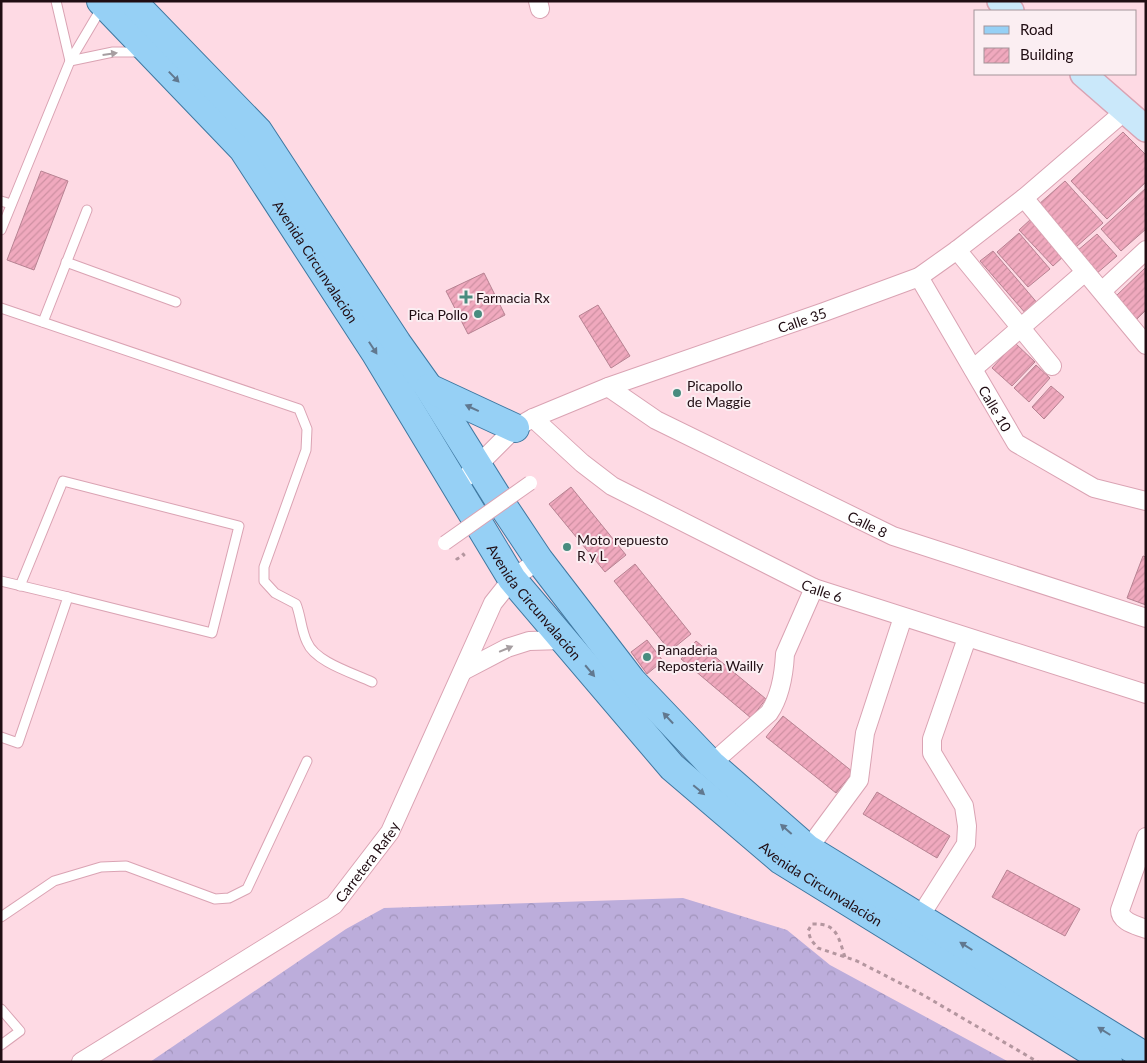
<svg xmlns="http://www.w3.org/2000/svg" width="1147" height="1063" font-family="Lato,sans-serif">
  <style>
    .forest { fill: url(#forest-crowns) }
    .building { fill: url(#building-hatch); stroke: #b78292 }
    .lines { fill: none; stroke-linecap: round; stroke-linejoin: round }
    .service-casing { stroke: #daa3b3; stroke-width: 11 }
    .minor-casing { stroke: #daa3b3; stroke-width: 20 }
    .secondary-casing { stroke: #daa3b3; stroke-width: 28 }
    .primary-casing { stroke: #3f78a1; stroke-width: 30 }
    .path { stroke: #b4969f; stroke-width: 3; stroke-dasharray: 4 4; stroke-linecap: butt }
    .service { stroke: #fff; stroke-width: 9 }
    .minor { stroke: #fff; stroke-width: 18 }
    .secondary { stroke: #cae8fa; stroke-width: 25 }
    .primary { stroke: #96d0f5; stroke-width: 28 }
    .pedestrian-bridge-casing { stroke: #daa3b3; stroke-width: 16; stroke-linecap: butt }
    .pedestrian-bridge { stroke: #fff; stroke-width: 14 }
    .oneway { fill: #a69ea1 }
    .oneway2 { fill: #61788f }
    .poi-dot { fill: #488c7f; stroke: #fbeef2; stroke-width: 2 }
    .labels { text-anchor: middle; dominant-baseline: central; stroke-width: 4; stroke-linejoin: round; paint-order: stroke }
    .street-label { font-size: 14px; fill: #200d13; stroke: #fbeef2 }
    .poi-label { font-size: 14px; fill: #200d13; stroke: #fbeef2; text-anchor: start }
  </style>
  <defs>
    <pattern id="forest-crowns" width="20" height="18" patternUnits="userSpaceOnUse" patternTransform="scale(1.25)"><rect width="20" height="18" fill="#bcaddb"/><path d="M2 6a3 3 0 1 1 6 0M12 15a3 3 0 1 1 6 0" fill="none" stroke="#a194bb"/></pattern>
    <pattern id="building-hatch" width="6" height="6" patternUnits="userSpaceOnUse" patternTransform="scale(1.25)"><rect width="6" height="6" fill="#f0a9be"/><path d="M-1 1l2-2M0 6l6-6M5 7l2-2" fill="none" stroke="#ce90a2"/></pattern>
  </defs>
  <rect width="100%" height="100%" fill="#fedae4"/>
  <path class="forest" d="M683,898L787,930L830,965L1009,1062H150L346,929L384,908Z"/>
  <g class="building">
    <path d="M1123,132L1146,155V182L1107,219L1071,181Z"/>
    <path d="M41,171L68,181L34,270L7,260Z"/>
    <path d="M1065,181L1103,223L1076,247L1038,205Z"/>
    <path d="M1146,188V229L1121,251L1101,229Z"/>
    <path d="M1031,219L1065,255L1053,266L1019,230Z"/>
    <path d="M1019,233L1050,269L1028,287L997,252Z"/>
    <path d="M1097,234L1117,256L1096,274L1077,251Z"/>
    <path d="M993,251L1039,305L1027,315L980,261Z"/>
    <path d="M1145,268L1146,310L1137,319L1115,297Z"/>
    <path d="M484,273L505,315L468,334L446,291Z"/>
    <path d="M598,305L630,356L611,368L579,316Z"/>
    <path d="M1015,343L1035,362L1012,386L992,368Z"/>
    <path d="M1036,365L1050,378L1029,402L1014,388Z"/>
    <path d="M1051,386L1064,397L1044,419L1032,407Z"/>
    <path d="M571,487L626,555L605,572L549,504Z"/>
    <path d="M1143,556L1146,557V605L1127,598Z"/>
    <path d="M635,564L691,634L670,651L614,581Z"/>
    <path d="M647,640L663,661L647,674L631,652Z"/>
    <path d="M696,641L766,699L751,718L681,659Z"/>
    <path d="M783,716L853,772L836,793L766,737Z"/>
    <path d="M877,792L950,836L937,858L863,814Z"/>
    <path d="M1007,870L1080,909L1065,936L992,897Z"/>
  </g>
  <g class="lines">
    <g class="service-casing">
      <g id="service">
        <path d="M56,1L70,61L113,52H142"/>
        <path d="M1,201L11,204"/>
        <path d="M1,230L70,61L102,7"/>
        <path d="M66,262L176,302"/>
        <path d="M1,308L299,409L307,429L306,450L264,567V581L275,593L296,604C301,616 301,630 307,642C315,662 353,673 372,682"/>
        <path d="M43,322L87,210"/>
        <path d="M1,581L68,597L18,743L1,737"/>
        <path d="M20,586L63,481L239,526L212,633L68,597"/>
        <path d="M1,917L54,881L101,867L126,866L215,899L229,898L247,889L307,761"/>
        <path d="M1,1009L20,1031L1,1045"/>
      </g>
    </g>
    <g class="minor-casing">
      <g id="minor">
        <path d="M538,1L540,9"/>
        <path d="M1024,198L1146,345"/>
        <path d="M957,250L1052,366"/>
        <path id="s1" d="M919,277L1016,443L1094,488L1146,501"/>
        <path d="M1102,291L1146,250"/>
        <path d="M973,369L1085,272"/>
        <path id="s2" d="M608,387L656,420L893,536L1146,618"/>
        <path id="s3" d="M533,418L582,463L612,486L814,588L1146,694"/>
        <path id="s4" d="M457,486L515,428L533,418L608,387L824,312L919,277L957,250L1024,198L1125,111"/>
        <path d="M463,671L507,648L529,641L564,640"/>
        <path d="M711,764L769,713C780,697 784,673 785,654L814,588"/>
        <path d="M1146,837L1120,910C1120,922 1136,925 1146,929"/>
        <path d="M808,849L859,780L865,733L903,617"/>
        <path d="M919,918L966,844L967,826L964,806L932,753V739L967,638"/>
        <path id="s5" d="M81,1062L334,905L390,832L493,603L512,579L539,560"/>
      </g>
    </g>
    <g class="secondary-casing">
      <g id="secondary">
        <path d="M1000,1L1011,11"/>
        <path d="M1083,74L1146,129"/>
      </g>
    </g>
    <g class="primary-casing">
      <g id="primary">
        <path id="s6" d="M101,1L243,149L375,352L512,579L672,767L781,860L1108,1062"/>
        <path d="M132,1L258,131L397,343L429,388L499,500L539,560L632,681L711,764L808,849L1146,1057"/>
        <path d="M429,388L515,428"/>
      </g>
    </g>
    <g class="path">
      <path d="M456,558L457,559L464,555L461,552"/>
      <path d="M845,957C838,936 837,923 812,924L808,931L811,940L818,948L857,961L923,995L1038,1062"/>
    </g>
    <use href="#service" class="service"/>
    <use href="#minor" class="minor"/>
    <use href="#secondary" class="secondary"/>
    <use href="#primary" class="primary"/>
    <g class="pedestrian-bridge-casing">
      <path id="pedestrian-bridge" d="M445,543L530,483"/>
    </g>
    <use href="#pedestrian-bridge" class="pedestrian-bridge"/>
  </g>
  <defs><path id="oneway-solid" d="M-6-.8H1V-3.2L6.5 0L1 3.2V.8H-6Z" transform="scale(1.25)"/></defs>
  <g class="oneway">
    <use href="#oneway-solid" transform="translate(110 54) rotate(-8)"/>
    <use href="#oneway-solid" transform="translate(506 649) rotate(-23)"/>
  </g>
  <g class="oneway2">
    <use href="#oneway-solid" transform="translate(174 77) rotate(46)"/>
    <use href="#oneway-solid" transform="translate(373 348) rotate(57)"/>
    <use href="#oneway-solid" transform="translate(472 408) rotate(-155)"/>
    <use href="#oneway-solid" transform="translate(590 671) rotate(50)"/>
    <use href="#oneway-solid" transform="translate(668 718) rotate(-133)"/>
    <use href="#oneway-solid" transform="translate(699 790) rotate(40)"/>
    <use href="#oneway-solid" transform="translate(786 829) rotate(-139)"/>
    <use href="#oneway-solid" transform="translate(966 946) rotate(-148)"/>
    <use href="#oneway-solid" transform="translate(1104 1031) rotate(-148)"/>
  </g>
  <g class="poi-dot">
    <path d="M463.5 289.5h5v5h5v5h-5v5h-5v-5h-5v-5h5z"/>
    <circle cx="478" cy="314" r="5"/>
    <circle cx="677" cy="393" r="5"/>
    <circle cx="567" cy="547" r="5"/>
    <circle cx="647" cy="657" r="5"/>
  </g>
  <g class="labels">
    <g class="street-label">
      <text stroke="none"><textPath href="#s6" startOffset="339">Avenida Circunvalación</textPath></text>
      <text stroke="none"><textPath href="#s4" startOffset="389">Calle 35</textPath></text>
      <text stroke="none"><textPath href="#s1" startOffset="152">Calle 10</textPath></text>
      <text stroke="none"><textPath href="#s2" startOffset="294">Calle 8</textPath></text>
      <text stroke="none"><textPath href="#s3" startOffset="339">Calle 6</textPath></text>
      <text stroke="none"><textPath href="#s6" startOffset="744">Avenida Circunvalación</textPath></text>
      <text stroke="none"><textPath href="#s5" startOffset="352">Carretera Rafey</textPath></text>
      <text stroke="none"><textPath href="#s6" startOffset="1149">Avenida Circunvalación</textPath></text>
    </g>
    <g class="poi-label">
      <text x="476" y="297">Farmacia Rx</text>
      <text x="468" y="314" text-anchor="end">Pica Pollo</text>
      <text x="687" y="385">Picapollo<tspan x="687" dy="16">de Maggie</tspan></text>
      <text x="577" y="539">Moto repuesto<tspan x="577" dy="16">R y L</tspan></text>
      <text x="657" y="649">Panaderia<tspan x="657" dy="16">Reposteria Wailly</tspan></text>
    </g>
  </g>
  <rect width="1147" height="1063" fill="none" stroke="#200d13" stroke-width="5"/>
  <rect x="974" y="10" width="162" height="65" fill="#fbeef2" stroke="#a39499"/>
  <rect x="984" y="26" width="25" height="8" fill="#96d0f5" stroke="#a39499"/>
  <text x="1020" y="35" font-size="15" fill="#200d13">Road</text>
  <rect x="984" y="48" width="25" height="15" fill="url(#building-hatch)" stroke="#a39499"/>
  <text x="1020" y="60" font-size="15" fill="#200d13">Building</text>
</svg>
